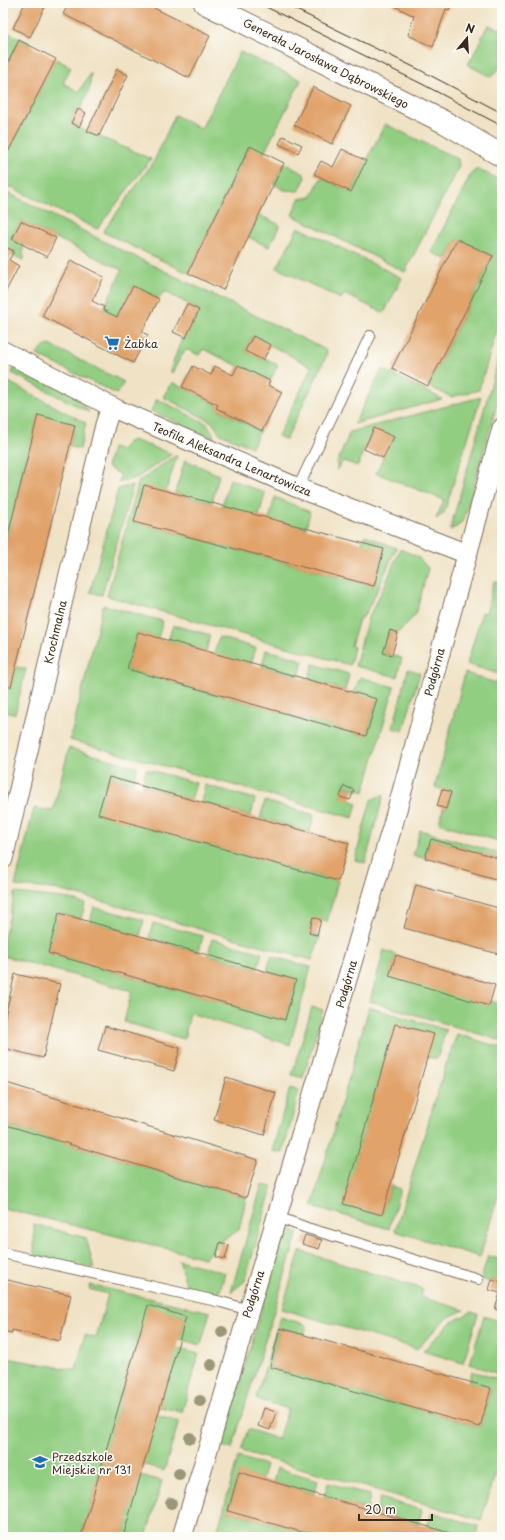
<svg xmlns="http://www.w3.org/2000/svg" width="505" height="1540" font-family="'Playpen Sans',sans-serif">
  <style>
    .green { fill: #92ce82; stroke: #667c50 }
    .building { fill: #e1a36a }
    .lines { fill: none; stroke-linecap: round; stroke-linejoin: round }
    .service-casing { stroke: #7a6a58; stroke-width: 12 }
    .minor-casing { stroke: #7a6a58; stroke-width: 21 }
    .tertiary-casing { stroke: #7a6a58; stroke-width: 24 }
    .service { stroke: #fff; stroke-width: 10 }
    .minor { stroke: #fff; stroke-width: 19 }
    .tertiary { stroke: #fff; stroke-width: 22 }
    .tram { stroke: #3b2a1e; stroke-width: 1 }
    .tree { fill: #9b987a }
    .labels { text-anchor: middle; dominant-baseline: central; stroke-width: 3.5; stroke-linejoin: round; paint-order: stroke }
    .street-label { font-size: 11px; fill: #3b2a1e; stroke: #fdfcf7 }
    .poi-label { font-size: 11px; fill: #3b2a1e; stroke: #fdfcf7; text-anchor: start }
  </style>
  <rect width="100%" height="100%" fill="#fdfcf7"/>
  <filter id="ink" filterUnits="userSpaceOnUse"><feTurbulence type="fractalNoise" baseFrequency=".025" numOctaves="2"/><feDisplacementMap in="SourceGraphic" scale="8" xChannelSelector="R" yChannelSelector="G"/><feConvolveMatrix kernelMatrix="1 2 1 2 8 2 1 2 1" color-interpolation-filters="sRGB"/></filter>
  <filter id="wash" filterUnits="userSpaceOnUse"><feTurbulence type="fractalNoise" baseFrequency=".012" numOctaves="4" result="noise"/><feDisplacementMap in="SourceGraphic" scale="16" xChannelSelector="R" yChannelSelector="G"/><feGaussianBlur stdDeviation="0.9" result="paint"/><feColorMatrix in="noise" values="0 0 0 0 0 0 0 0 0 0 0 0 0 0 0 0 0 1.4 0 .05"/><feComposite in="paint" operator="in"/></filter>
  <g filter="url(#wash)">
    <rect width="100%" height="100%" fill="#f0e2c5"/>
    <g class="green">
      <path d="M488,25L502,30V66L491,77L468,65Z"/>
      <path d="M3,30L31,44L30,46L19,41L8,62L3,59Z"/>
      <path d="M240,52L301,80L264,153L249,147L188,273L103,232L154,161L175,115L201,129Z"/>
      <path d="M56,59L71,67L63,83L79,92L91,72L90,88L80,110L77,109L71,123L82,129L151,159L97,229L16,190L13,187L3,188V162Z"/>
      <path d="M385,124L458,159L459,166L405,272L292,215L299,199L311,197L321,178L351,192Z"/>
      <path d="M284,163L304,174L305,179L299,191L284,190L274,184Z"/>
      <path d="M477,169L502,181V313L479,390L451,397L428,386L493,256L457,239L446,259L431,252L471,174Z"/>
      <path d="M10,194L103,241L326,350L327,354L324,361L286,440L278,436L312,367L253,336L245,351L263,360L264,358L278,365L270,381L203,349L199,355L188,350L184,351L172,373L170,370L183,336L199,310L164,291L159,299L133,286L117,317L103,310L122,270L21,221L12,239L24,245L23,252L24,258L23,260L12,255L14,251L3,246V195Z"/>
      <path d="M259,215L280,225L269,247L248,237Z"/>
      <path d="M298,227L402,278L384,313L344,294L341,299L277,268Z"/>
      <path d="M50,345L124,382L117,394L37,355C40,348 44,347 50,345Z"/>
      <path d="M502,346V387L464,519L458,526L450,530Z"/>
      <path d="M15,366L78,398L89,412L12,373Z"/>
      <path d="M382,369L442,399L354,424Z"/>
      <path d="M5,380L86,423L80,449L70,447L75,425L38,416L3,555V385Z"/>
      <path d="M172,382L218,405L216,408L260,431L252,447L220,434L212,422L163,397Z"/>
      <path d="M481,397L444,513L436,519L444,500L376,473L393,437L374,428L364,449L358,466L343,461L337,470V463L350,432Z"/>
      <path d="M157,399L206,423L213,433L214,439L151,411Z"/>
      <path d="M133,440L172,454L138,477L118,483L121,475L107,467L112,448L121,450L127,443Z"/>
      <path d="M175,456H177L166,491L134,522L374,586L384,550L362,544L365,535L396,548L378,589L364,616L359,619L351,646L354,647L350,665L107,596L139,481Z"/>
      <path d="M185,460L219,475L212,503L175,493Z"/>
      <path d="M230,479L265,493L259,516L222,506Z"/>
      <path d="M133,485L102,595L90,592L118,489Z"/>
      <path d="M275,497L310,512L306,528L269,519Z"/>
      <path d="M400,549L418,557L428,568L416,614L398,633L390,630L383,653L402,658L397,677L355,666L368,618L384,587Z"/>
      <path d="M494,581L502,584V675L467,664L482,612L486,613Z"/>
      <path d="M103,605L163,621L158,638L138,632L127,669L366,736L377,700L354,693L360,677L394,687L364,792L344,786L340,796L357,803L353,818L70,740Z"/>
      <path d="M173,625L210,635L206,651L168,641Z"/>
      <path d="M219,637L256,648L251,664L214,654Z"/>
      <path d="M266,650L303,660L299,677L262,667Z"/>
      <path d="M313,664L349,674L345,690L308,680Z"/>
      <path d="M16,667L26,669L15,714L3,711V685Z"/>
      <path d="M408,669L420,673L403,731L393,728Z"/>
      <path d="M465,673L502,685V842L439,823L443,808L446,809L451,792L435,787Z"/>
      <path d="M69,748L137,767L133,783L109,777L99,814L338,881L327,922L313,918L309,933L320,937L312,960L86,897L54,889L15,886L34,808L53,811Z"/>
      <path d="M146,769L196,783L191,800L142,785Z"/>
      <path d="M205,785L255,799L251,816L201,802Z"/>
      <path d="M384,794L365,863L355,860L371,800Z"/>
      <path d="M265,801L314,815L310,832L260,818Z"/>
      <path d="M420,830L502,854V859L431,839L425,858L413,856Z"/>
      <path d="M15,893L70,899L85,904L81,919L59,913L48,953L285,1020L296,980L267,972L271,956L311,967L290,1045L190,1013L184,1039L124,1022L132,991L3,956V942Z"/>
      <path d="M94,907L144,920L140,936L90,922Z"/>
      <path d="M153,923L203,936L199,952L149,938Z"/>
      <path d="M212,939L262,953L257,969L208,955Z"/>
      <path d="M384,950L396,955L390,975L502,1004V1041L370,1001Z"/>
      <path d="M312,1007L323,1010L303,1078L292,1075Z"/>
      <path d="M369,1007L446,1030L437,1059L427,1057L433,1034L395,1024L344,1203L382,1215L391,1186L400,1189L389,1229L312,1206Z"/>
      <path d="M457,1034L502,1048V1183L480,1257L395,1231L446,1064Z"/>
      <path d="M290,1088L299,1091L283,1153L272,1151Z"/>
      <path d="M3,1124L246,1198L239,1230L220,1242L205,1258L3,1208Z"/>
      <path d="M262,1184L272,1187L245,1281L231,1292Z"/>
      <path d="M34,1224L86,1238L94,1268L34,1255Z"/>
      <path d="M286,1227L298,1232L232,1449L221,1446Z"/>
      <path d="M300,1251L423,1289L421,1297L464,1310L445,1319L417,1349L282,1309Z"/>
      <path d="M502,1251V1282L492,1279L491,1282L481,1279L488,1256L499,1259Z"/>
      <path d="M179,1260L225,1273L219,1294L187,1288Z"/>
      <path d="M90,1285L210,1312L201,1345L179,1339L186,1317L148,1306L81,1537H3V1370L6,1358L76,1370L85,1335L96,1338L108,1294L89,1289Z"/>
      <path d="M471,1312L478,1314L463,1363L423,1351L450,1323Z"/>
      <path d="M484,1316L502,1322V1375L470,1364Z"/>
      <path d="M280,1317L307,1325L304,1335L280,1328L270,1367L480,1427L491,1389L469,1382L472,1371L497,1379L502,1382V1454L481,1520L241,1451L248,1429L278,1439L288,1409L256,1399Z"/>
      <path d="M176,1348L199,1354L182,1412L160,1407Z"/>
      <path d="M157,1415L179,1421L164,1471L143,1464Z"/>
      <path d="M238,1457L266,1465L262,1479L239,1473L228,1511L319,1537H216Z"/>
      <path d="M277,1468L318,1480L315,1494L273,1482Z"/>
      <path d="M140,1475L162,1481L146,1537L124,1532Z"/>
      <path d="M328,1483L370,1495L367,1509L324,1497Z"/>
      <path d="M380,1498L422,1510L418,1524L376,1512Z"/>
      <path d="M432,1512L478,1526L476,1537H449L450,1533L427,1527Z"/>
    </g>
    <g id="blocks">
      <g class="building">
        <path d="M25,3H47L30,37L13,28Z"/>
        <path d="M69,3H144L210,36L189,78L63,14Z"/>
        <path d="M389,3H451L449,10L446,9L433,47L408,35L414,16Z"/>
        <path d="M19,40L56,59L3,162V73Z"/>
        <path d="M117,69L128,75L99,136L87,131Z"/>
        <path d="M313,87L351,106L332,144L294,125Z"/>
        <path d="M78,109L86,113L79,127L71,123Z"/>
        <path d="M283,136L302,145L298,153L279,144Z"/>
        <path d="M250,146L284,163L223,290L188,273Z"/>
        <path d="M342,149L366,161L351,192L314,174L321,161L333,167Z"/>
        <path d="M21,221L56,238L47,257L12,239Z"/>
        <path d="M457,239L493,256L428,386L392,368Z"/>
        <path d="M3,246L14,251L9,260L19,266L4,295L3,294Z"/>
        <path d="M71,260L104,277L92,301L104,307L103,310L117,317L133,286L159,299L142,332L148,335L133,363L42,316Z"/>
        <path d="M187,304L199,310L186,338L173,332Z"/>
        <path d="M253,336L271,345L263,360L245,351Z"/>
        <path d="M238,365L270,381L268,385L282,392L262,431L216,408L218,405L182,387L193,366L211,375L215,366L233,375Z"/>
        <path d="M38,415L75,425L11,687L3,685V555Z"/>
        <path d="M374,428L394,437L383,458L364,449Z"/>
        <path d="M144,485L384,549L374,586L134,522Z"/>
        <path d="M390,630L398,633L392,655L383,653Z"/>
        <path d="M138,632L377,699L366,736L127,669Z"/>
        <path d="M109,777L349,843L338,881L98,814Z"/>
        <path d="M344,786L354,790L350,800L340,797Z"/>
        <path d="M442,789L451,792L446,809L437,806Z"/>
        <path d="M431,839L502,859V881L425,858Z"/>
        <path d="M416,885L502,909V955L404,928Z"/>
        <path d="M59,913L296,980L285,1020L48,953Z"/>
        <path d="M313,917L321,920L317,935L309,933Z"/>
        <path d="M396,955L495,985L489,1006L389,976Z"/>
        <path d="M15,974L60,984L43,1058L3,1048V1025Z"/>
        <path d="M395,1024L434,1034L382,1215L343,1204Z"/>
        <path d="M105,1026L180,1048L174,1071L98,1050Z"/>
        <path d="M226,1077L276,1093L264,1135L214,1120Z"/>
        <path d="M3,1082L258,1160L246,1198L3,1124Z"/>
        <path d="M305,1235L322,1240L319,1249L302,1244Z"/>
        <path d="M220,1242L229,1245L225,1259L216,1257Z"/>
        <path d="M3,1279L71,1295L60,1341L12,1330V1333L3,1331Z"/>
        <path d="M492,1279L502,1282V1311L495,1309L500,1293L489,1290Z"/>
        <path d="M148,1305L186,1317L123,1537H81Z"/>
        <path d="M280,1328L491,1388L480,1427L270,1367Z"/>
        <path d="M264,1408L276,1412L270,1430L258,1426Z"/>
        <path d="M239,1472L450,1533L449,1537H319L228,1511Z"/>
      </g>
    </g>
  </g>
  <g filter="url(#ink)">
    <use href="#blocks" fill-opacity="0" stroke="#7a6a58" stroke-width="1"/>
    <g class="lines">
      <g class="service-casing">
        <g id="service">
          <path d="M298,488L370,336"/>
          <path d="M277,1217L307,1228L478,1279"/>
          <path d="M3,1253L221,1302L249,1310"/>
        </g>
      </g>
      <g class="minor-casing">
        <g id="minor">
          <path d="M3,351L118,410L298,488L467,554"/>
          <path d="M3,859L65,591L105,425L111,407"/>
          <path d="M182,1537L393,824L502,428"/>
        </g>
      </g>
      <g class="tertiary-casing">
        <path id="tertiary" d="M205,3L446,123L502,156"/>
      </g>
      <use href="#service" class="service"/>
      <use href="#minor" class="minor"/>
      <use href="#tertiary" class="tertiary"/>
      <g class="tram">
        <path d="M258,3L422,84L502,126"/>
        <path d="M282,3L420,70L502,113"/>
      </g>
    </g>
    <g class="tree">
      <circle cx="222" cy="1332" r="6"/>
      <circle cx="211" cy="1365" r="6"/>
      <circle cx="200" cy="1401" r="6"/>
      <circle cx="190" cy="1438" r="6"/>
      <circle cx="179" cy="1474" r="6"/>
      <circle cx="171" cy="1503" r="6"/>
    </g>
  </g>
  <defs>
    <g id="supermarket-bare" transform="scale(1.2)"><path d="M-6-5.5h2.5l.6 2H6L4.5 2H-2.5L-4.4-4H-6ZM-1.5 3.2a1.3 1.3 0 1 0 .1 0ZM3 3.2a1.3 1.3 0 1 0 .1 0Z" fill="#1f6fb2" stroke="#fdfcf7" stroke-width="2.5" paint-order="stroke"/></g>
    <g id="school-bare" transform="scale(1.2)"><path d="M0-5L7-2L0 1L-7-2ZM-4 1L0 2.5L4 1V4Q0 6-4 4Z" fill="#1f6fb2" stroke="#fdfcf7" stroke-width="2.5" paint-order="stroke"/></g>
  </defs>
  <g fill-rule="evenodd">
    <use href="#supermarket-bare" x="112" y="343"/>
    <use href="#school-bare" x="40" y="1462"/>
  </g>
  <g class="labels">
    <g class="street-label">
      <text transform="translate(326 63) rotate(27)">Generała Jarosława Dąbrowskiego</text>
      <text transform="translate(232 459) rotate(23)">Teofila Aleksandra Lenartowicza</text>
      <text transform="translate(55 632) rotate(-77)">Krochmalna</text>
      <text transform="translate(434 672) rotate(-75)">Podgórna</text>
      <text transform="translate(346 984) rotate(-74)">Podgórna</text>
      <text transform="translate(253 1294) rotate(-73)">Podgórna</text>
    </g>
    <g class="poi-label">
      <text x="124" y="343">Żabka</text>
      <text x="52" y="1456">Przedszkole<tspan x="52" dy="13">Miejskie nr 131</tspan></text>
    </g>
  </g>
  <rect width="505" height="1540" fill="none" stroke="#fdfcf7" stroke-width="16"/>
  <g transform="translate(467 38) rotate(18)" stroke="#fdfcf7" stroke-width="3" paint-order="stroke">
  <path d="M0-3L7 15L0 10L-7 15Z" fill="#3b2a1e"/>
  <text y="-6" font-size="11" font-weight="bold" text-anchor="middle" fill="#3b2a1e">N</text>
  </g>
  <path d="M359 1514v6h73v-6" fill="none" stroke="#3b2a1e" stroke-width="2"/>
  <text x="365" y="1514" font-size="12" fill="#3b2a1e" stroke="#fdfcf7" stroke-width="3" paint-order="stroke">20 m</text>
</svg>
